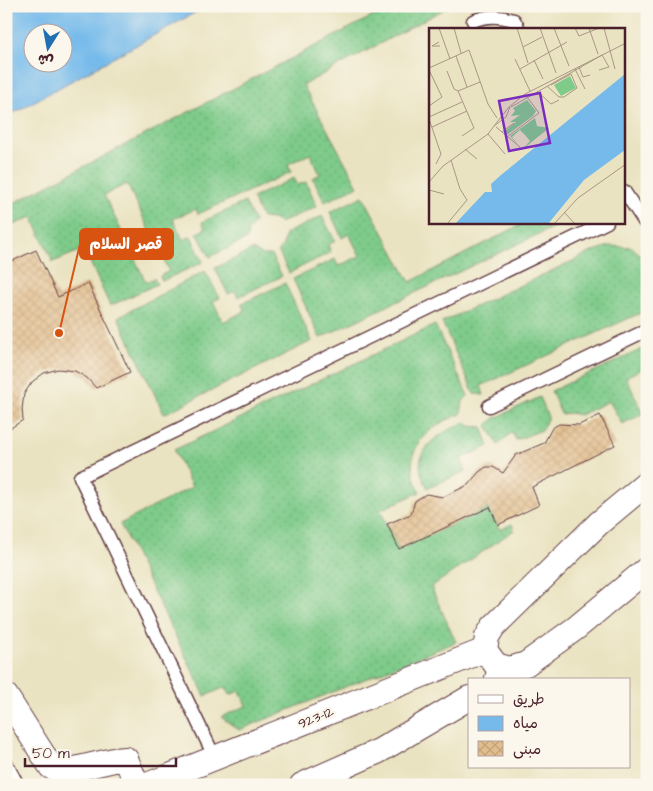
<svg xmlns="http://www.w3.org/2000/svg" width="653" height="791" font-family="'Architects Daughter','Playpen Sans Arabic',sans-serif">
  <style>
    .grass { fill: url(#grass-dots); stroke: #64755a }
    .water { fill: #75baeb; stroke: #606c8b; fill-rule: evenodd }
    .building { fill: url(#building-cross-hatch) }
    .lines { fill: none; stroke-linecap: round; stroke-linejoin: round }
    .service-casing { stroke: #623c42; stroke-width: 15 }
    .minor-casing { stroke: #623c42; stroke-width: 26 }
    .service { stroke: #fff; stroke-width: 12 }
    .minor { stroke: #fff; stroke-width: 24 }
    .labels { text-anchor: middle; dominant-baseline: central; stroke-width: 5; stroke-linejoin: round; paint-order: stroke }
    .street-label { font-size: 14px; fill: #4a1f2b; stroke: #fbf7ec }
    .inset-road { fill: none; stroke: #aa9585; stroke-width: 1 }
    .view { fill: #7b2cbf; fill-opacity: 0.15; stroke: #7b2cbf; stroke-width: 2.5 }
    .inset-edge { fill: none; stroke: #4a1f2b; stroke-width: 2.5 }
    .leader { fill: none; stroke: #d8530f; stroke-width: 2 }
    .callout-dot { fill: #d8530f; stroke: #fbf7ec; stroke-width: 2 }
    .callout { fill: #d8530f; stroke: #d8530f; stroke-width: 2 }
    .callout-label { font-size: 15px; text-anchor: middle; font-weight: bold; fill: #fff }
  </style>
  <defs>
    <pattern id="grass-dots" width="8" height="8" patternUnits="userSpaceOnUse" patternTransform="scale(1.25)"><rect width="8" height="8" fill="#7ecb8a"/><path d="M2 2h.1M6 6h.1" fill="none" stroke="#6eae77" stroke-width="1.8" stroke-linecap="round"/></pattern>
    <pattern id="building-cross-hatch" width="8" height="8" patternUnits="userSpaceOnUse" patternTransform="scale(1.25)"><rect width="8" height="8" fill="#e2bd8c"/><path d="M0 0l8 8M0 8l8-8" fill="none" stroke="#c3a279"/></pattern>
  </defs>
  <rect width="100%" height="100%" fill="#fbf7ec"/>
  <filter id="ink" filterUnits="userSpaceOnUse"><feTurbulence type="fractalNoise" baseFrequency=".02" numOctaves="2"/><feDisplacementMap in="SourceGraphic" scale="10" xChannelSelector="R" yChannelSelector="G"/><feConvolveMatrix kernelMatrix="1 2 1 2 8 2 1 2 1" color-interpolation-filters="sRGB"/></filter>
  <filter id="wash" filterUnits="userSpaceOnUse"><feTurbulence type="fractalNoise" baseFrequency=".0096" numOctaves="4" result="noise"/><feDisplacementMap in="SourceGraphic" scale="20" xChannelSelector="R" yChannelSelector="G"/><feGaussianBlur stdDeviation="1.12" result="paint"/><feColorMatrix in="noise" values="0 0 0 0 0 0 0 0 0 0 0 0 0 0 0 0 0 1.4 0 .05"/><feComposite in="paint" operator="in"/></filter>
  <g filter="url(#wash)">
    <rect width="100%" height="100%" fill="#eae3c1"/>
    <g class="grass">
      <path d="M392,6H450L303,85L358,186L325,202L313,178L320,174L310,154L288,164L291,172L198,214L196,209L173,219L183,240L191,236L203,262L162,281L160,276L169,271L127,184L104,195L146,282L154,278L157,284L110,306L84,249L53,262L32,217L6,228V207Z"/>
      <path d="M294,178L298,185L306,182L317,206L280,223L273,219L262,218L252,198Z"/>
      <path d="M363,196L410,282L524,223H562L320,338L293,279L335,259L338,266L360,256L349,234L342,238L330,212Z"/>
      <path d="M245,202L255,222L248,231L247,239L210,257L197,233L205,229L202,222Z"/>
      <path d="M322,216L335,241L328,245L331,252L289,273L278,251L283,246L285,234Z"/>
      <path d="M609,246L632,247L647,261V310L481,386L484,395L474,394L442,322L594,251Z"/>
      <path d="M252,250L263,255H271L282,276L238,297L235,291L228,294L215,268Z"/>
      <path d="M205,271L220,298L213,301L223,322L245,311L241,304L285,283L312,341L164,414L118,317Z"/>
      <path d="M435,325L468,396L463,401L461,414C424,428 399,451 420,492L380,510L399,549L488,508L500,530L512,524L514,530L431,587L456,642L239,730L221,717L246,706L240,691L230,695L226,687L205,696L120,524L192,487L174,450Z"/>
      <path d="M647,347V366L626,377L643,414L622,424L609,401L580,415L570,413L561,414L551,391Z"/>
      <path d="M540,397L548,417L542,430L516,440L512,432L498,445L487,425L493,419Z"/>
      <path d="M465,422L469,426L482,427L489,446L461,459L466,471L428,488C406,453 435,435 465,422Z"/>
    </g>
    <path class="water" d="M6,6H207L6,117ZM32,32H62V62H32Z"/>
    <g id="blocks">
      <g class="building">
        <path d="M36,250L58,297L88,283L130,372L96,388L87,378L75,371L58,369L44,373L32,382L24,394L22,409L23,420L6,431V264Z"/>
        <path d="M600,415L615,445L532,487L539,505L498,525L490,507L399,549L387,524L411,514L415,501L426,494L443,497L468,485L479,472L486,467H493L503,473L516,455L544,443L552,428L559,424L579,425Z"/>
      </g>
    </g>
  </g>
  <g filter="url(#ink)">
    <use href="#blocks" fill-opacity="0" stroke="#623c42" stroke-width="1"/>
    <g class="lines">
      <g class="service-casing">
        <g id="service">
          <path d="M473,21C487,15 499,16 514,20L519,29"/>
          <path d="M624,191L647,226"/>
          <path d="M489,406L647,330"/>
          <path d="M215,758L80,477L607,222"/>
          <path d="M6,763L18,785"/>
        </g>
      </g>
      <g class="minor-casing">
        <g id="minor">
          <path d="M510,669L496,665L485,650L487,637L493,627L599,523L647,483"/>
          <path d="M497,678L510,669L526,664L576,628L647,569"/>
          <path d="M6,696L51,767L62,772L114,760L126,759L137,785"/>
          <path d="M147,785L485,650"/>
          <path d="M302,785L379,751L469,698"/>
        </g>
      </g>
      <use href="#service" class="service"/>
      <use href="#minor" class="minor"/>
    </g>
  </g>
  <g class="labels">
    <g class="street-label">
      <text transform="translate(316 718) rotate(-22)">923-12</text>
    </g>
  </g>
  <g transform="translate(429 28)">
    <rect width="196" height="196" fill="#eae3c1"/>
    <path d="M141,48L147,60L132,68L125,57ZM98,72L107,83L104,88L78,107L76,103L87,94H81L91,87L82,88L86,83L84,80ZM106,90L108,98L120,100L94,121L101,113L96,107L91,102L83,109L90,118L81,108Z" fill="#7ecb8a"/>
    <path d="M196,46V122L155,152L119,196H26L56,164H63L62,156L72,147Z" fill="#75baeb"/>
    <path class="inset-road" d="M10,0L21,31M25,0L32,25M88,0L99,35M111,0L127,45M125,0L140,38M146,0L150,8L170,0M160,0L169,26M175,0L186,41M10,14L3,18H11M94,19L113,9M27,28L38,59M86,31L101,63M105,32L114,51M150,39L154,49L161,47M0,40L40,22L59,76L68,90M91,41L138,14M146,41L156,61M0,42L13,69L0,78M170,42L180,39L173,27M18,43L25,61L29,63M122,57L142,46M118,58L130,69H135L148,60L142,46M108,63L122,76L130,72M81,79L77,89L65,98L80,79L96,66L197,15M82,79L173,27M0,89L33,74M0,91L12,126L7,136M3,99L38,83M67,99L91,119M73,104L85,95M59,106L76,126M33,108L45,100L29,63L51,54M78,109L110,85L98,69M36,121L48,131M0,154L14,138L59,106L65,98M0,162L15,166M135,184L146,196M18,196L38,172L31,161L22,132M125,196L149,170L197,136"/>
    <path class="view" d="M111,65L121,115L80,123L70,73Z"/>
    <rect width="196" height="196" class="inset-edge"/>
  </g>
  <path class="leader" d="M59 333L80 244"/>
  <circle class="callout-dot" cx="59" cy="333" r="5"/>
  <rect class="callout" x="80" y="229" width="93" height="30" rx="5"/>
  <g class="callout-label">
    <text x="126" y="249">قصر السلام</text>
  </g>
  <rect width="653" height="791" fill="none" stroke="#fbf7ec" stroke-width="25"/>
  <rect x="468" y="678" width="162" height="90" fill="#fbf7ec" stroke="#b4a19f"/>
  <rect x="478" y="695" width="25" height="8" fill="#ffffff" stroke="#b4a19f"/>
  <text x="513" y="704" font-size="15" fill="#4a1f2b">طريق</text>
  <rect x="478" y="716" width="25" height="15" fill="#75baeb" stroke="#b4a19f"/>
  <text x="513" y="728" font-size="15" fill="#4a1f2b">مياه</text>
  <rect x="478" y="741" width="25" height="15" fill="url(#building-cross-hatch)" stroke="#b4a19f"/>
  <text x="513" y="754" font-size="15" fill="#4a1f2b">مبنى</text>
  <g transform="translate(48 48) rotate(191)"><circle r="24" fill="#fbf7ec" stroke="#b4a19f"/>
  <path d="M0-4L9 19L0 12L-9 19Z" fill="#1f6fb2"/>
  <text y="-8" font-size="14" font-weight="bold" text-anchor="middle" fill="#4a1f2b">ش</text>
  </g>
  <path d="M25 758v8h151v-8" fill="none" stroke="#4a1f2b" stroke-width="2.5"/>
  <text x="32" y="758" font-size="15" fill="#4a1f2b" stroke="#fbf7ec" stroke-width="4" paint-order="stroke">50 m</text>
</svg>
